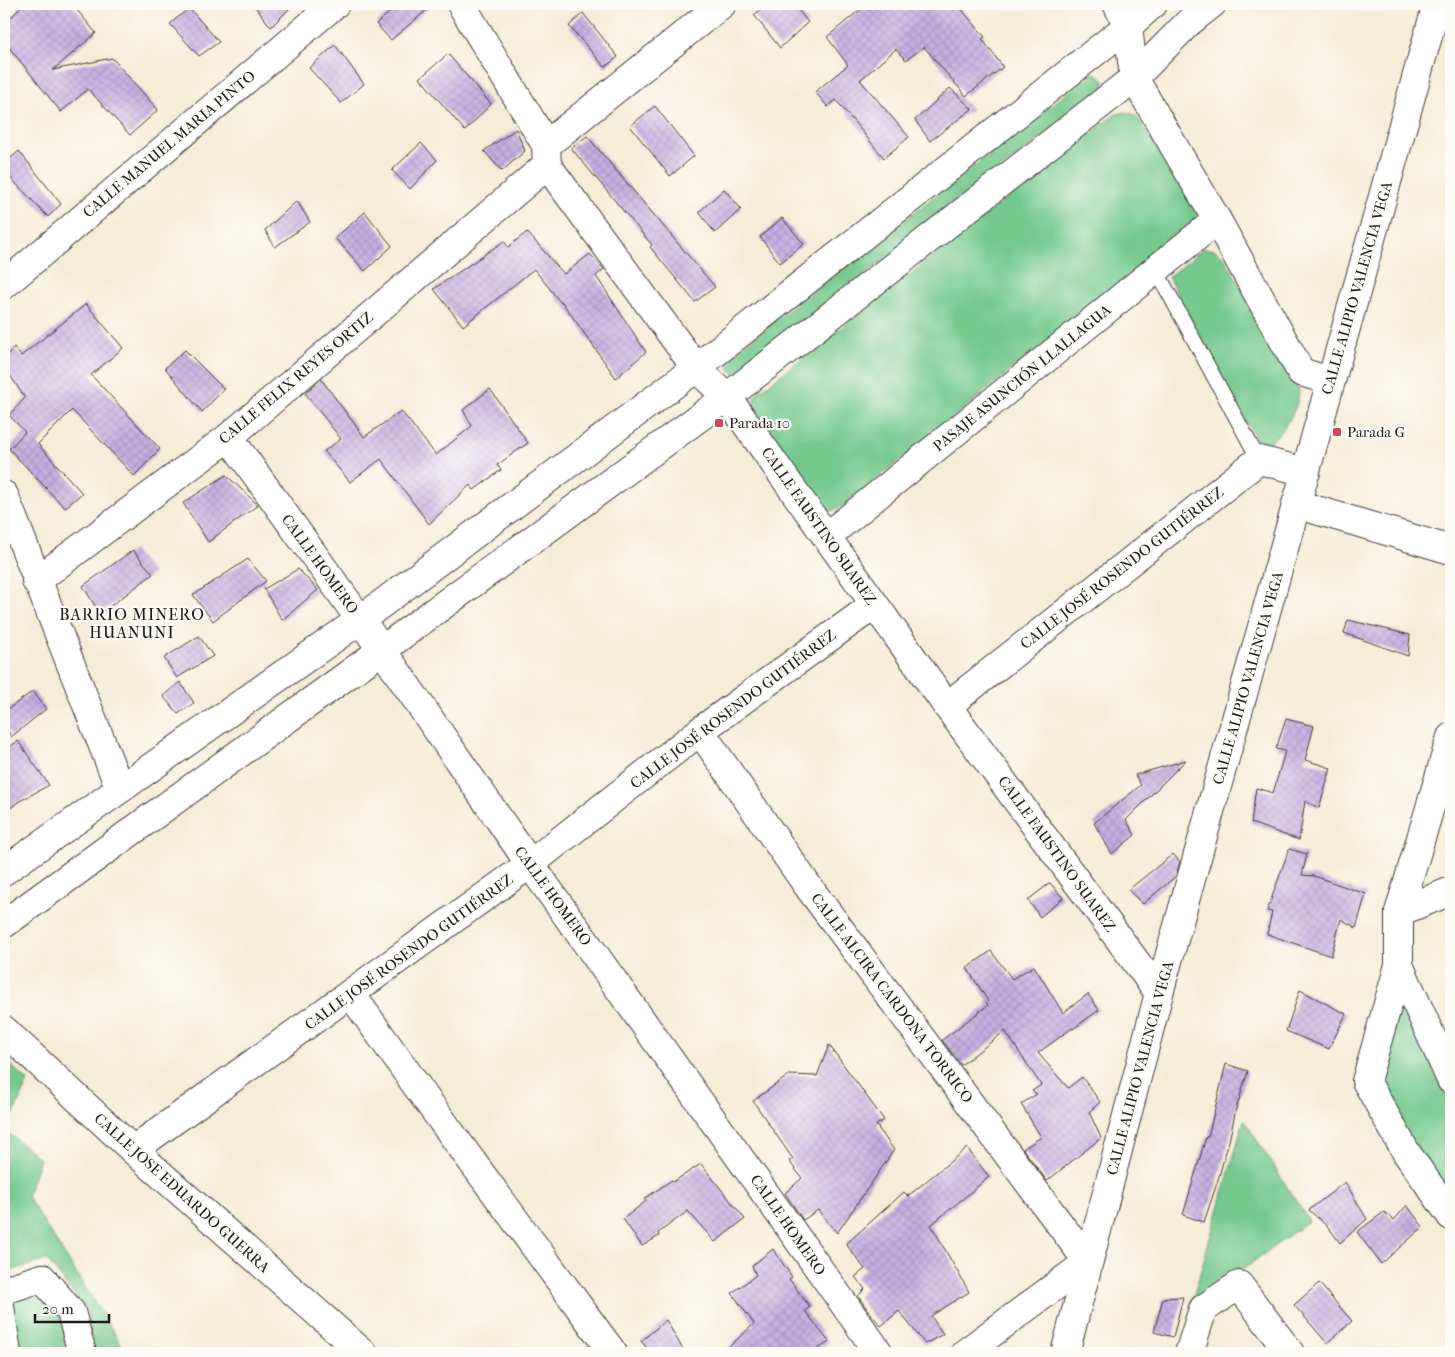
<svg xmlns="http://www.w3.org/2000/svg" width="1455" height="1357" font-family="'IM FELL French Canon',serif">
  <style>
    .green { fill: #74c98d; stroke: #487254 }
    .building { fill: url(#building-cross-hatch) }
    .lines { fill: none; stroke-linecap: round; stroke-linejoin: round }
    .lane-casing { stroke: #3d3b38; stroke-width: 16 }
    .street-casing { stroke: #3d3b38; stroke-width: 30 }
    .secondary-casing { stroke: #3d3b38; stroke-width: 30 }
    .lane { stroke: #fff; stroke-width: 14 }
    .street { stroke: #fff; stroke-width: 28 }
    .secondary { stroke: #fff; stroke-width: 28 }
    .poi-dot { fill: #d1495b; stroke: #fdfcf7; stroke-width: 2 }
    .labels { text-anchor: middle; dominant-baseline: central; stroke-width: 4.5; stroke-linejoin: round; paint-order: stroke }
    .street-label { font-size: 15px; fill: #1c1c1c; stroke: #fdfcf7 }
    .poi-label { font-size: 15px; fill: #1c1c1c; stroke: #fdfcf7; text-anchor: start }
    .neighbourhood-label { font-size: 16px; letter-spacing: 1px; fill: #1c1c1c; stroke: #fdfcf7 }
  </style>
  <defs>
    <pattern id="building-cross-hatch" width="8" height="8" patternUnits="userSpaceOnUse" patternTransform="scale(1.25)"><rect width="8" height="8" fill="#c6afe2"/><path d="M0 0l8 8M0 8l8-8" fill="none" stroke="#aa96c1"/></pattern>
  </defs>
  <rect width="100%" height="100%" fill="#fdfcf7"/>
  <filter id="ink" filterUnits="userSpaceOnUse"><feTurbulence type="fractalNoise" baseFrequency=".02" numOctaves="2"/><feDisplacementMap in="SourceGraphic" scale="10" xChannelSelector="R" yChannelSelector="G"/><feConvolveMatrix kernelMatrix="1 2 1 2 8 2 1 2 1" color-interpolation-filters="sRGB"/></filter>
  <filter id="wash" filterUnits="userSpaceOnUse"><feTurbulence type="fractalNoise" baseFrequency=".0096" numOctaves="4" result="noise"/><feDisplacementMap in="SourceGraphic" scale="20" xChannelSelector="R" yChannelSelector="G"/><feGaussianBlur stdDeviation="1.12" result="paint"/><feColorMatrix in="noise" values="0 0 0 0 0 0 0 0 0 0 0 0 0 0 0 0 0 1.4 0 .05"/><feComposite in="paint" operator="in"/></filter>
  <g filter="url(#wash)">
    <rect width="100%" height="100%" fill="#f5ecd7"/>
    <g class="green">
      <path d="M1093,73C1101,75 1105,79 1105,88L738,374C728,371 724,364 731,355Z"/>
      <path d="M1125,112L1133,114L1138,118L1196,210L1197,220L843,506L831,511L824,509L751,409L756,394L1114,115Z"/>
      <path d="M1204,248L1215,250L1224,257L1299,390C1298,414 1280,436 1261,449L1168,277Z"/>
      <path d="M1400,1006L1407,1010L1451,1106V1201L1392,1115L1378,1077Z"/>
      <path d="M4,1059L28,1081L6,1131L40,1159L27,1196L127,1353H93L87,1312L47,1260L10,1271L4,1259Z"/>
      <path d="M1244,1120L1309,1221L1190,1308Z"/>
      <path d="M35,1292L64,1319L72,1353H5L4,1300Z"/>
    </g>
    <g id="blocks">
      <g class="building">
        <path d="M23,4H72L96,33L53,70L112,58L158,110L130,135L88,89L61,112L4,41V26Z"/>
        <path d="M253,4H294L271,27Z"/>
        <path d="M399,4H434L391,40L376,24Z"/>
        <path d="M768,4H793L808,22L780,48L754,15Z"/>
        <path d="M867,4H957L985,37L982,39L1003,67L966,96L924,47L906,60L896,49L860,80L909,137L884,158L836,100L828,107L815,92L848,65L827,37Z"/>
        <path d="M189,8L219,42L199,56L170,24Z"/>
        <path d="M583,13L618,57L605,67L569,26Z"/>
        <path d="M335,45L364,84L341,103L309,68Z"/>
        <path d="M448,54L491,104L465,131L420,78Z"/>
        <path d="M950,88L972,109L930,141L915,120Z"/>
        <path d="M655,106L694,156L670,176L630,126Z"/>
        <path d="M516,129L525,151L502,171L484,151Z"/>
        <path d="M587,136L715,287L695,302L650,247L652,245L571,148Z"/>
        <path d="M421,143L437,160L410,189L392,170Z"/>
        <path d="M19,151L61,204L48,217L4,171V164Z"/>
        <path d="M724,189L741,209L715,233L699,212Z"/>
        <path d="M297,201L310,222L275,247L265,230Z"/>
        <path d="M365,212L392,246L365,271L335,238Z"/>
        <path d="M782,218L804,244L780,263L760,237Z"/>
        <path d="M527,232L564,274L590,254L604,269L596,276L646,352L616,378L562,302L561,303L534,269L463,326L434,289L504,241L508,247Z"/>
        <path d="M86,304L123,348L91,375L160,449L134,476L72,410L38,444L82,493L65,508L9,449L25,432L9,415L25,398L4,366V359L14,347L21,356Z"/>
        <path d="M185,350L224,389L202,412L165,368Z"/>
        <path d="M321,379L364,437L401,411L436,455L472,426L463,410L490,389L528,443L497,465L501,470L474,490L470,485L429,524L381,459L350,482L324,451L341,439L305,393Z"/>
        <path d="M226,475L258,505L208,542L183,503Z"/>
        <path d="M133,550L153,574L100,614L83,586Z"/>
        <path d="M248,559L266,581L213,621L193,595Z"/>
        <path d="M298,569L318,590L282,620L264,589Z"/>
        <path d="M1348,620L1410,635L1408,656L1344,633Z"/>
        <path d="M199,636L213,656L177,678L164,658Z"/>
        <path d="M180,682L194,703L178,714L163,696Z"/>
        <path d="M33,691L46,709L11,737L4,722V712Z"/>
        <path d="M1286,719L1314,726L1305,760L1331,768L1319,808L1305,801L1299,840L1251,823L1256,788L1273,793L1285,751L1276,749Z"/>
        <path d="M18,741L49,785L18,802L4,813V751Z"/>
        <path d="M1186,760L1126,820L1135,835L1112,854L1094,823L1141,785L1135,775Z"/>
        <path d="M1289,849L1307,854L1302,875L1314,876L1366,894L1356,928L1341,919L1331,956L1267,934L1272,912L1267,911Z"/>
        <path d="M1173,854L1180,862L1176,876L1143,904L1128,890Z"/>
        <path d="M1050,883L1063,898L1040,917L1028,900Z"/>
        <path d="M991,951L1012,979L1034,966L1063,1013L1088,994L1099,1010L1073,1029L1072,1028L1038,1053L1068,1088L1082,1077L1100,1102L1089,1112L1101,1138L1047,1181L1023,1149L1041,1137L1021,1104L1037,1094L1032,1091L1041,1085L1005,1031L961,1065L942,1040L988,1005L986,1003L988,1001L967,968Z"/>
        <path d="M1300,990L1346,1014L1329,1049L1286,1031Z"/>
        <path d="M829,1045L884,1120L876,1125L894,1150L837,1233L818,1210L803,1220L785,1193L802,1178L789,1161L793,1159L753,1101L789,1075L817,1076Z"/>
        <path d="M1226,1064L1248,1071L1236,1109L1229,1141L1217,1183L1204,1222L1183,1215L1206,1137H1208Z"/>
        <path d="M967,1148L989,1177L931,1225L969,1292L931,1316L943,1334L925,1344L899,1311L881,1326L870,1313L858,1296L865,1289L855,1277L865,1269L846,1244L904,1192L908,1196Z"/>
        <path d="M701,1164L745,1219L715,1242L688,1211L658,1233L659,1236L642,1246L623,1219L646,1201L644,1199L672,1180L673,1182Z"/>
        <path d="M1345,1182L1367,1219L1340,1243L1329,1228L1309,1210Z"/>
        <path d="M1407,1205L1423,1227L1381,1264L1357,1232L1384,1212L1394,1220Z"/>
        <path d="M773,1249L792,1277L789,1279L810,1307L805,1311L829,1342L812,1353H722L754,1324L732,1293L756,1275L752,1266Z"/>
        <path d="M1319,1283L1352,1321L1327,1343L1294,1305Z"/>
        <path d="M1183,1297L1173,1337L1154,1332L1163,1298Z"/>
        <path d="M666,1320L685,1353H651L641,1341Z"/>
      </g>
    </g>
  </g>
  <g filter="url(#ink)">
    <use href="#blocks" fill-opacity="0" stroke="#3d3b38" stroke-width="1"/>
    <g class="lines">
      <g class="lane-casing">
        <g id="lane">
          <path d="M1156,270L1259,460"/>
          <path d="M4,1286L14,1353"/>
        </g>
      </g>
      <g class="street-casing">
        <g id="street">
          <path d="M461,4L546,145L547,165L696,368L727,397L947,706L1159,993"/>
          <path d="M1134,78L1217,220L1301,372L1330,381"/>
          <path d="M546,145L722,4"/>
          <path d="M4,285L335,4"/>
          <path d="M229,437L382,650L530,864L879,1353"/>
          <path d="M4,495L120,789"/>
          <path d="M1296,504L1451,550"/>
          <path d="M827,536L1217,220"/>
          <path d="M36,581L229,437L547,165"/>
          <path d="M947,706L1259,460L1306,472"/>
          <path d="M700,731L807,885L1088,1262"/>
          <path d="M1451,737L1399,912V965L1451,1080"/>
          <path d="M1399,912L1451,891"/>
          <path d="M1399,965L1366,1081L1406,1152L1451,1216"/>
          <path d="M351,994L426,1099L613,1353"/>
          <path d="M4,1030L133,1150L363,1353"/>
          <path d="M133,1150L530,864L700,731L874,605"/>
          <path d="M4,1290L42,1278L71,1312L82,1353"/>
          <path d="M965,1353L1088,1262"/>
          <path d="M1065,1353L1159,993L1437,4"/>
          <path d="M1189,1353L1203,1309L1239,1285L1290,1353"/>
        </g>
      </g>
      <g class="secondary-casing">
        <g id="secondary">
          <path d="M1117,4L1128,26L1134,78"/>
          <path d="M4,871L360,620L696,368L1128,26L1153,4"/>
          <path d="M4,924L382,650L727,397L1134,78L1189,22L1212,4"/>
        </g>
      </g>
      <use href="#lane" class="lane"/>
      <use href="#street" class="street"/>
      <use href="#secondary" class="secondary"/>
    </g>
  </g>
  <g class="poi-dot">
    <rect x="714" y="418" width="10" height="10" rx="2.5"/>
    <rect x="1332" y="427" width="10" height="10" rx="2.5"/>
  </g>
  <g class="labels">
    <g class="street-label">
      <text transform="translate(169 144) rotate(-40)">CALLE MANUEL MARIA PINTO</text>
      <text transform="translate(1357 288) rotate(-74)">CALLE ALIPIO VALENCIA VEGA</text>
      <text transform="translate(296 378) rotate(-40)">CALLE FELIX REYES ORTIZ</text>
      <text transform="translate(1022 378) rotate(-39)">PASAJE ASUNCIÓN LLALLAGUA</text>
      <text transform="translate(819 526) rotate(55)">CALLE FAUSTINO SUAREZ</text>
      <text transform="translate(320 564) rotate(54)">CALLE HOMERO</text>
      <text transform="translate(1122 568) rotate(-38)">CALLE JOSÉ ROSENDO GUTIÉRREZ</text>
      <text transform="translate(1248 678) rotate(-74)">CALLE ALIPIO VALENCIA VEGA</text>
      <text transform="translate(733 709) rotate(-37)">CALLE JOSÉ ROSENDO GUTIÉRREZ</text>
      <text transform="translate(1057 854) rotate(54)">CALLE FAUSTINO SUAREZ</text>
      <text transform="translate(553 896) rotate(54)">CALLE HOMERO</text>
      <text transform="translate(409 952) rotate(-36)">CALLE JOSÉ ROSENDO GUTIÉRREZ</text>
      <text transform="translate(892 998) rotate(53)">CALLE ALCIRA CARDONA TORRICO</text>
      <text transform="translate(1140 1068) rotate(-75)">CALLE ALIPIO VALENCIA VEGA</text>
      <text transform="translate(182 1193) rotate(42)">CALLE JOSE EDUARDO GUERRA</text>
      <text transform="translate(788 1225) rotate(55)">CALLE HOMERO</text>
    </g>
    <g class="poi-label">
      <text x="729" y="423">Parada 10</text>
      <text x="1347" y="432">Parada G</text>
    </g>
    <g class="neighbourhood-label">
      <text x="132" y="614">BARRIO MINERO<tspan x="132" dy="18">HUANUNI</tspan></text>
    </g>
  </g>
  <rect width="1455" height="1357" fill="none" stroke="#fdfcf7" stroke-width="20"/>
  <path d="M35 1314v8h74v-8" fill="none" stroke="#1c1c1c" stroke-width="2.5"/>
  <text x="42" y="1314" font-size="15" fill="#1c1c1c" stroke="#fdfcf7" stroke-width="4" paint-order="stroke">20 m</text>
</svg>
